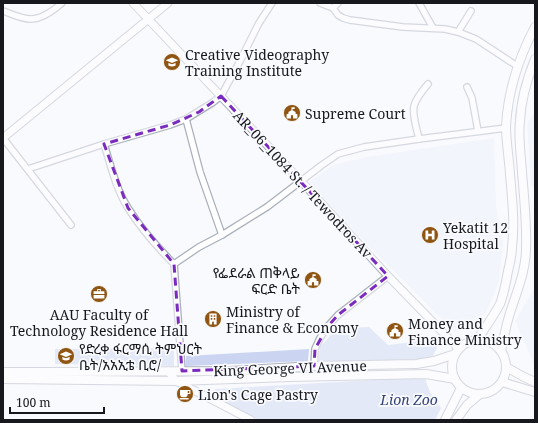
<svg xmlns="http://www.w3.org/2000/svg" width="538" height="423" font-family="'Noto Serif','Noto Sans Ethiopic',serif">
  <style>
    .built { fill: #ecf0fd }
    .green { fill: #cbd5f1 }
    .lines { fill: none; stroke-linecap: round; stroke-linejoin: round }
    .street-casing { stroke: #aaafbc; stroke-width: 8 }
    .secondary-casing { stroke: #aaafbc; stroke-width: 9 }
    .primary-casing { stroke: #aaafbc; stroke-width: 10 }
    .street { stroke: #fff; stroke-width: 5.5 }
    .secondary { stroke: #fff; stroke-width: 7 }
    .primary { stroke: #fff; stroke-width: 8 }
    .marked { fill: none; stroke: #7b2cbf; stroke-width: 3; stroke-dasharray: 8 5; stroke-linejoin: round }
    .labels { text-anchor: middle; dominant-baseline: central; stroke-width: 3.5; stroke-linejoin: round; paint-order: stroke }
    .poi-label { font-size: 14px; fill: #16181d; stroke: #f9fafd; text-anchor: start }
    .street-label { font-size: 14px; fill: #16181d; stroke: #f9fafd }
    .park-label { font-size: 14px; font-style: italic; fill: #344278; stroke: #f9fafd }
  </style>
  <rect width="100%" height="100%" fill="#f9fafd"/>
  <g class="built">
    <path d="M535,107V187L531,186L527,123L532,117Z"/>
    <path d="M494,138L496,206L503,243L499,281L493,297L486,313L455,333L307,184L333,165L366,157Z"/>
    <path d="M535,287V366L515,321Z"/>
  </g>
  <g class="green">
    <path d="M369,327L388,345L438,339L437,348L431,359L318,363L320,347L337,328Z"/>
    <path d="M174,348V366L55,364V349Z"/>
    <path d="M309,349L308,361L186,366V356Z"/>
    <path d="M425,377C428,390 433,398 441,408L435,420H259L213,399L215,389Z"/>
  </g>
  <g class="lines">
    <g class="street-casing">
      <g id="street">
        <path d="M320,3L333,8L338,15L343,18L350,20L403,27L445,29L458,32L476,39L517,66"/>
        <path d="M419,3L433,28"/>
        <path d="M333,8L338,3"/>
        <path d="M3,11C12,14 21,19 31,19C42,19 54,10 62,3"/>
        <path d="M458,32L471,11"/>
        <path d="M467,87L472,98L478,131"/>
        <path d="M186,119L200,172L222,235"/>
        <path d="M3,138L71,225"/>
        <path d="M419,139C417,130 412,115 414,106C416,98 423,90 428,84"/>
        <path d="M104,144L170,125L186,119L212,103L221,96L240,61L259,23L272,3"/>
        <path d="M28,169L104,144C111,166 116,189 128,208C140,227 158,248 174,264L182,371"/>
        <path d="M174,264L199,247L222,235L267,207L322,165L338,154L364,147L419,139L506,128"/>
        <path d="M314,366L315,349L320,338L328,326L338,315L388,276"/>
      </g>
    </g>
    <g class="secondary-casing">
      <g id="secondary">
        <path d="M133,3L301,181L388,276L459,349"/>
        <path d="M3,138L168,3"/>
        <path d="M168,371L176,381L251,420"/>
      </g>
    </g>
    <g class="primary-casing">
      <g id="primary">
        <circle cx="479" cy="367" r="27"/>
        <path d="M477,340C485,328 493,317 500,304C504,294 506,282 508,271C510,263 512,255 512,247C515,223 512,198 510,174C509,158 506,142 506,126C508,90 518,59 535,27"/>
        <path d="M501,351C504,338 506,325 510,313C517,291 526,271 526,248C527,223 524,197 522,172C521,155 518,138 520,121C521,100 527,79 535,59"/>
        <path d="M506,367L524,377L535,382"/>
        <path d="M3,372H50L231,371L314,366L416,364L434,361L455,354"/>
        <path d="M3,379L176,381L290,377L426,374L455,379"/>
        <path d="M502,382L535,392"/>
        <path d="M445,420L461,388"/>
        <path d="M456,420L467,405L480,394"/>
      </g>
    </g>
    <use href="#street" class="street"/>
    <use href="#secondary" class="secondary"/>
    <use href="#primary" class="primary"/>
  </g>
  <path d="M0 0H538V423H0ZM221,96L388,276L338,315L328,326L315,349L314,366L182,371L174,264L128,208L104,144L170,125L199,112Z" fill="#f9fafd" fill-opacity=".55" fill-rule="evenodd"/>
  <path class="marked" d="M221,96L388,276L338,315L328,326L315,349L314,366L182,371L174,264L128,208L104,144L170,125L199,112Z"/>
  <defs>
    <g id="university-disc" transform="scale(0.9)"><circle r="9.5" fill="#8f5512" stroke="#f9fafd"/><path d="M0-5L7-2L0 1L-7-2ZM-4 1L0 2.5L4 1V4Q0 6-4 4Z" fill="#fff"/></g>
    <g id="civic-disc" transform="scale(0.9)"><circle r="9.5" fill="#8f5512" stroke="#f9fafd"/><path d="M-.6-6.5H3V-4.5H.6V-3L4-1V1h2V6H-6V1h2V-1L-.6-3ZM-1.2 2.5V6h2.4V2.5Z" fill="#fff"/></g>
    <g id="hospital-disc" transform="scale(0.9)"><circle r="9.5" fill="#8f5512" stroke="#f9fafd"/><path d="M-5-5h3v3.5h4V-5h3V5h-3V1.5h-4V5h-3Z" fill="#fff"/></g>
    <g id="office-disc" transform="scale(0.9)"><circle r="9.5" fill="#8f5512" stroke="#f9fafd"/><path d="M-6-3h4V-5.5h4V-3h4V5H-6ZM-1-4.5V-3h2v-1.5ZM-6 0V1H6V0Z" fill="#fff"/></g>
    <g id="building-disc" transform="scale(0.9)"><circle r="9.5" fill="#8f5512" stroke="#f9fafd"/><path d="M-4-6H4V6H1V3H-1V6H-4ZM-2.5-4.3h1.7v1.8h-1.7ZM.8-4.3h1.7v1.8H.8ZM-2.5-1h1.7V.8h-1.7ZM.8-1h1.7V.8H.8Z" fill="#fff"/></g>
    <g id="cafe-disc" transform="scale(0.9)"><circle r="9.5" fill="#8f5512" stroke="#f9fafd"/><path d="M-5.5-4.5H6V0H3Q3 3.5 0 3.5H-2.5Q-5.5 3.5-5.5 0ZM3-3.2v2h1.7v-2ZM-6 4.5H4V6H-6Z" fill="#fff"/></g>
  </defs>
  <g fill-rule="evenodd">
    <use href="#university-disc" x="172" y="62"/>
    <use href="#civic-disc" x="292" y="113"/>
    <use href="#hospital-disc" x="430" y="235"/>
    <use href="#civic-disc" x="313" y="280"/>
    <use href="#office-disc" x="99" y="294"/>
    <use href="#building-disc" x="213" y="319"/>
    <use href="#civic-disc" x="395" y="331"/>
    <use href="#university-disc" x="66" y="356"/>
    <use href="#cafe-disc" x="185" y="394"/>
  </g>
  <g class="labels">
    <g class="poi-label">
      <text x="185" y="54">Creative Videography<tspan x="185" dy="16">Training Institute</tspan></text>
      <text x="305" y="113">Supreme Court</text>
      <text x="443" y="227">Yekatit 12<tspan x="443" dy="16">Hospital</tspan></text>
      <text x="300" y="272" text-anchor="end">የፌደራል ጠቅላይ<tspan x="300" dy="16">ፍርድ ቤት</tspan></text>
      <text x="226" y="311">Ministry of<tspan x="226" dy="16">Finance &amp; Economy</tspan></text>
      <text x="99" y="314" text-anchor="middle">AAU Faculty of<tspan x="99" dy="16">Technology Residence Hall</tspan></text>
      <text x="408" y="323">Money and<tspan x="408" dy="16">Finance Ministry</tspan></text>
      <text x="79" y="348">የድረቀ ፋርማሲ ትምህርት<tspan x="79" dy="16">ቤት/አአኢቴ ቢሮ/</tspan></text>
      <text x="198" y="394">Lion's Cage Pastry</text>
    </g>
    <g class="street-label">
      <text transform="translate(303 184) rotate(47)">AR_06_1084 St. / Tewodros Av</text>
      <text transform="translate(290 368) rotate(-2)">King George VI Avenue</text>
    </g>
    <g class="park-label">
      <text x="409" y="399">Lion Zoo</text>
    </g>
  </g>
  <rect width="538" height="423" fill="none" stroke="#16181d" stroke-width="8"/>
  <path d="M10 407v6h94v-6" fill="none" stroke="#16181d" stroke-width="2"/>
  <text x="16" y="407" font-size="12" fill="#16181d" stroke="#f9fafd" stroke-width="3" paint-order="stroke">100 m</text>
</svg>
